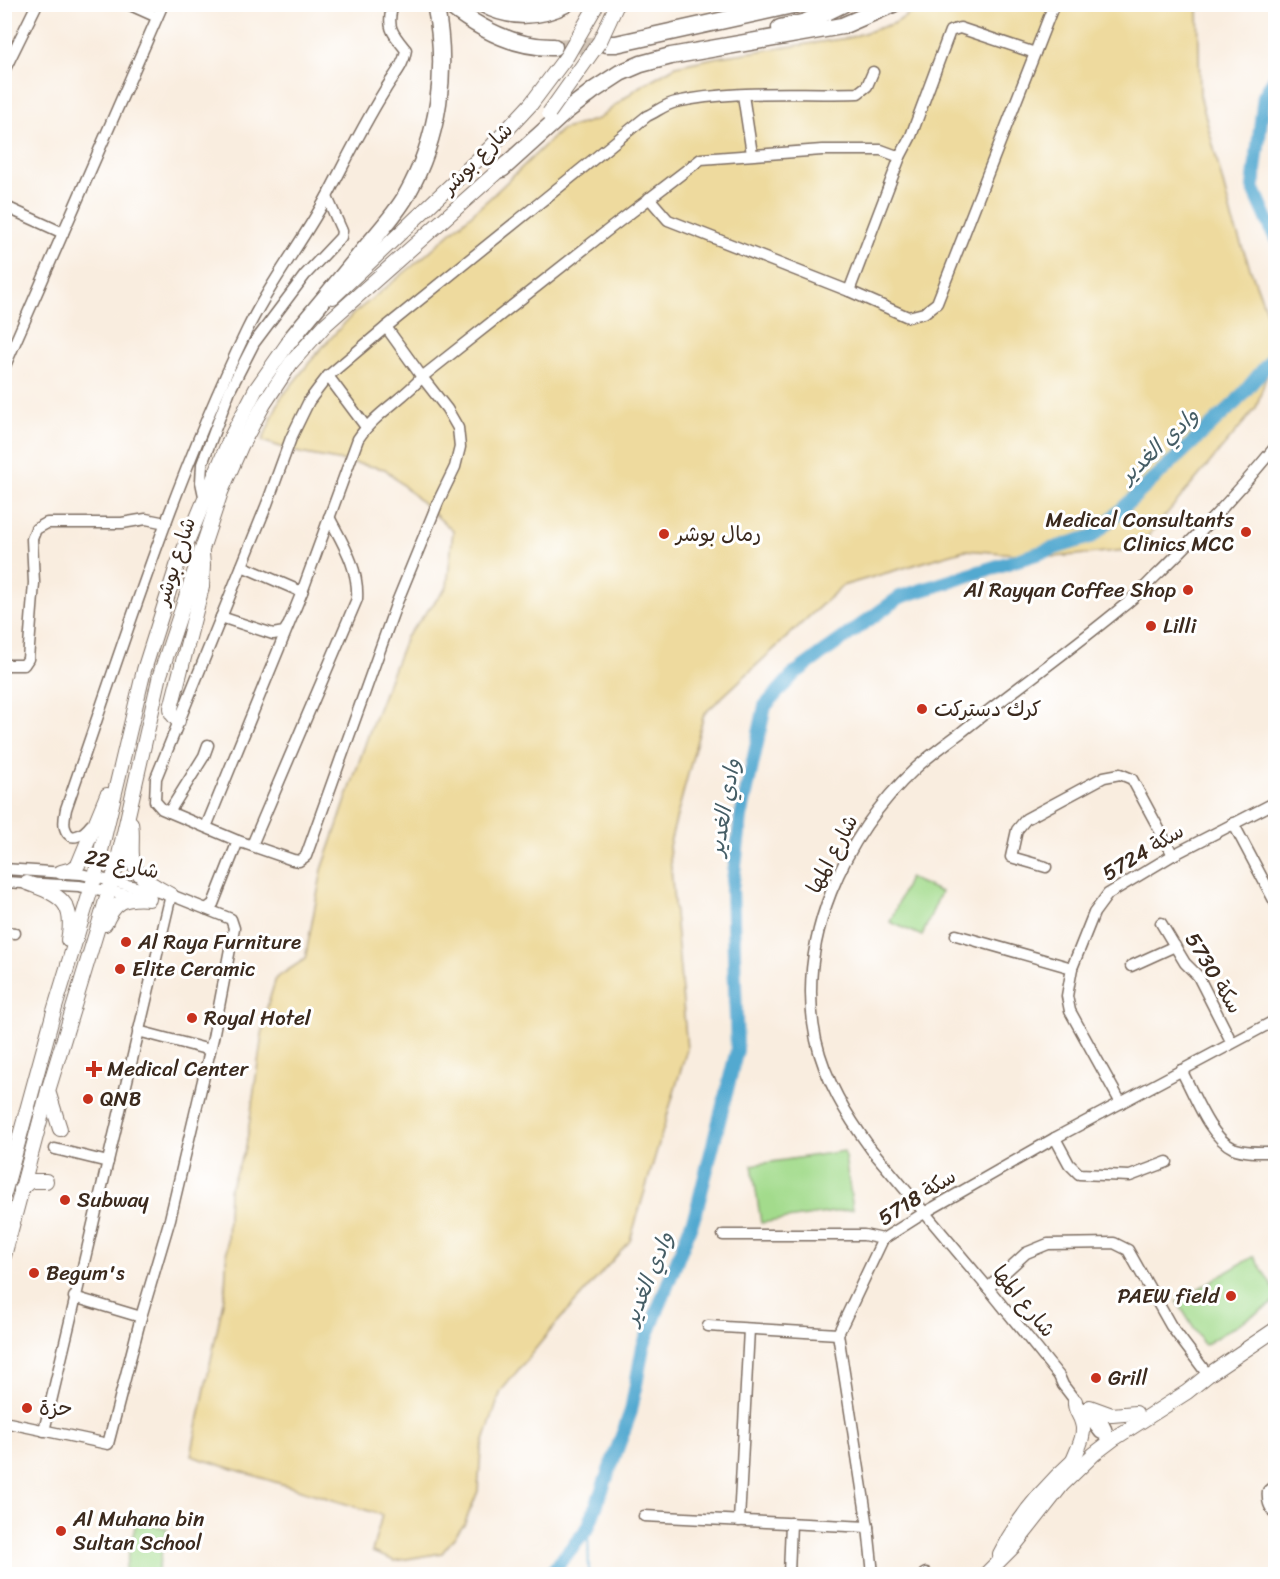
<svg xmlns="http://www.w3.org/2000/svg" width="1280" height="1579" font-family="Sriracha,'Playpen Sans Arabic',sans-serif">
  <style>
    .green { fill: #a3db8c; stroke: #6f8255; stroke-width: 1.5 }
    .sand { fill: #eeda9e; stroke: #94825e; stroke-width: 1.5 }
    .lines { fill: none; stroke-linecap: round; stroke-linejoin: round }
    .stream { stroke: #53a9d0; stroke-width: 2 }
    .river { stroke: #53a9d0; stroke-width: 14 }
    .highway-tunnel { stroke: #d3c6b8; stroke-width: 16; stroke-dasharray: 16 8; stroke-linecap: butt }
    .minor-casing { stroke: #7e6e62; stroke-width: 13 }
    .major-casing { stroke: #7e6e62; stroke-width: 16 }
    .highway-casing { stroke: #7e6e62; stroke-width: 19 }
    .minor { stroke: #fff; stroke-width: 10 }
    .major { stroke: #fff; stroke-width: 14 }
    .highway { stroke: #fff; stroke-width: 16 }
    .major-bridge-casing { stroke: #7e6e62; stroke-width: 16; stroke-linecap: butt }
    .major-bridge { stroke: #fff; stroke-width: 14 }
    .poi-dot { fill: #c8321e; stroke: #fff; stroke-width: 2 }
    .labels { text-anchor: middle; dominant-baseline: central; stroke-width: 6; stroke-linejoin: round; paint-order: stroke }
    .street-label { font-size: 21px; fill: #3b2a1e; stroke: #fff }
    .poi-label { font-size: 21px; fill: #3b2a1e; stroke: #fff; text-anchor: start }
    .water-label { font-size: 22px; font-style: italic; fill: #455d65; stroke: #fff }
  </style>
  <rect width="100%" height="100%" fill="#fff"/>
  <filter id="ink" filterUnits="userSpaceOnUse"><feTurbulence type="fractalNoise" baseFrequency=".0167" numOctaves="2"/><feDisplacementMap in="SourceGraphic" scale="12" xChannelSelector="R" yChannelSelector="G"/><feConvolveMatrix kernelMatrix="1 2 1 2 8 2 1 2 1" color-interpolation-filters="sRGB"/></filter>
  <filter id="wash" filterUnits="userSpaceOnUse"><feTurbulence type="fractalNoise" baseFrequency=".008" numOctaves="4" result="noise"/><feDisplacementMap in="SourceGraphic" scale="24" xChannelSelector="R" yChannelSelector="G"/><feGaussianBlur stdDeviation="1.35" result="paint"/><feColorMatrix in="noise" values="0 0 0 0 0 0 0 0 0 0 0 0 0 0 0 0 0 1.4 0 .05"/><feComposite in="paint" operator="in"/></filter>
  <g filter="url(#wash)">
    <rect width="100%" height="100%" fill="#f9eddf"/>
    <g class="green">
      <path d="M909,878L941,892L922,936L890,922Z"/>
      <path d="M844,1151L853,1209L761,1223L752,1165Z"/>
      <path d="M1254,1256L1275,1291V1302L1204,1345L1177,1301Z"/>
      <path d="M136,1522L167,1528L157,1574H124Z"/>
    </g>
    <path class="sand" d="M923,5H1198L1200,95L1233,222L1275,335V351L1256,408L1137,549L1055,557L965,550L842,586L704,714L669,846L687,1049L630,1241L555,1325L501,1391L481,1450L478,1491L464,1525L442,1553L395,1561L372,1552L382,1515L191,1456L225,1292L229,1190L246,1147L265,1014L276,978L305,959L322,870L371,727L406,637L447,587L453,531L385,469L300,453L262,441L280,399L318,352L353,314L421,259L491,197L561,130L598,119L639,87L676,66L718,57L848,38L895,23Z"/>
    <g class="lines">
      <path class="stream" d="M588,1528L589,1574"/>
      <g class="river">
        <path d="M1276,76L1264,96L1253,187L1276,239"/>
        <path d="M550,1574L588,1528L631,1411L643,1347L696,1212L737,1050L732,889L741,817L765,706L794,674L900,597L1093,536L1236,402L1276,354"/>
      </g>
    </g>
  </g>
  <g filter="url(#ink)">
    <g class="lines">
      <path class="highway-tunnel" d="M554,47L607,44"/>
      <g class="minor-casing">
        <g id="minor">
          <path d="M128,4L157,17"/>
          <path d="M4,71L37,4"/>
          <path d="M743,95L752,154"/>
          <path d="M900,157L849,291L908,317L924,313L937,303L1035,53"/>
          <path d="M649,198L668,220L849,291"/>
          <path d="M4,206L63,233"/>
          <path d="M386,327L422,377L612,227L701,159L822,150H881L900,157L911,136L950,31L960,28L1035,53L1054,4"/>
          <path d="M4,368L163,4"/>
          <path d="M328,376L366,427"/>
          <path d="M204,496L201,482L202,464L230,390L254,343L305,275L341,237L342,231L327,197"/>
          <path d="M242,566L302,592"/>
          <path d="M221,617L273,634L284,632L287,627"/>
          <path d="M4,665H24L28,659L34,583L32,539L36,529L47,523H122L146,519L166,523"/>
          <path d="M169,812L204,756L208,745"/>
          <path d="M1233,823L1276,904"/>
          <path d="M91,825C84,834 70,844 65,828C63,822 65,815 66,809C122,648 173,483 247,330C271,280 306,238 331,189C348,156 365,122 385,90C393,76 404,66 406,50C392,33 386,27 393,4"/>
          <path d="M206,827L302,592L358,439C374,414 402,400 422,377L447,409L458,428L460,447L455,467L438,502L397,602L306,856L299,861L293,860L238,841"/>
          <path d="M252,845L357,599C359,568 343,544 329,517"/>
          <path d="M1046,867L1011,857L1017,830L1026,819L1104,777L1120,774L1132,779L1173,855"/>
          <path d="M4,869L81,874L171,895L206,909L213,904L238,841L162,809L155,801L156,778L267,504L291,438L309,401L318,389L328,376L386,327L647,116C656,112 666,104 676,102C735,89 798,95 858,93L867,86L873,72"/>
          <path d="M4,882L79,886L135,896"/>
          <path d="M1161,923L1185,963L1198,976L1232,1043"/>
          <path d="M4,932L15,933"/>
          <path d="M956,935L1072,968"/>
          <path d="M1131,966L1175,946"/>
          <path d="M138,1031L210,1050"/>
          <path d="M1181,1070C1194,1093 1209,1137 1233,1148C1245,1153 1263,1152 1276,1152"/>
          <path d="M1121,1103L1070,1011L1067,996L1072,968L1094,913L1108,894L1173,855L1276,802"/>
          <path d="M1055,1138L1069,1164L1079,1174L1130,1176L1167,1162"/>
          <path d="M55,1149L108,1162"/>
          <path d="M723,1235H864L883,1239"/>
          <path d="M988,1288L1026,1253L1048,1244L1114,1243L1128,1250L1171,1326L1208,1375"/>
          <path d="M74,1297L141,1317"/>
          <path d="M708,1326L838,1334"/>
          <path d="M1088,1406C1097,1416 1110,1426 1107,1440"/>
          <path d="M4,1422L108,1444L141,1317L170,1219L213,1038L234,928L231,919L206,909"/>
          <path d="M44,1431L171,895"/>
          <path d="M1115,1438L1108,1437L1100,1433L1063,1385L1059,1376L988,1288L871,1149C847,1116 825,1080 816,1040C795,941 844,835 916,768C929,756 944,745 959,734C1012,691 1068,652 1121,608C1136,597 1148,583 1161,571C1202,531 1240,490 1276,446"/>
          <path d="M1276,1484L1268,1491C1267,1501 1269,1507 1276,1515"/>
          <path d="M644,1516L868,1527"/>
          <path d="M739,1521L749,1329"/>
          <path d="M789,1574L791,1523"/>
          <path d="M873,1574L868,1527L838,1334L883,1239L924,1213L1055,1138L1276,1020"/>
          <path d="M924,1574L926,1573"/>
        </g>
      </g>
      <g class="major-casing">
        <g id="major">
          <path d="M333,297L491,147L531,104"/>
          <path d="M178,721L172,714L171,708L202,587L203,565L202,553"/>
          <path d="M131,823C133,834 131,845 132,856C133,877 155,886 171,895"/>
          <path d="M61,872L72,869L78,865L107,795"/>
          <path d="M27,883C59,895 76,901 68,940"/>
          <path d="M105,924C115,901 124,897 149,899"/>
          <path d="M48,1091L60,1129"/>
          <path d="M21,1189L30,1181H46"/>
          <path d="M4,1194L54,1011L95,876L144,670L177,566L230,439L256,389L291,339L298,332"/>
          <path d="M4,1256L48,1091L116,868L160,675L221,492L241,446L264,404L291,363L326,324L507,163"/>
          <path d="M1090,1407L1112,1415L1136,1413"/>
          <path d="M1073,1461C1077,1450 1086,1435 1082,1423C1080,1414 1074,1411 1075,1401"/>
          <path d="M1000,1554C1018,1517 1045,1486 1075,1459"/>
          <path d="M986,1574L1014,1546L1062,1485L1094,1454L1115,1438L1187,1392L1208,1375L1276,1329"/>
        </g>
      </g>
      <g class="highway-casing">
        <g id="highway">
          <path d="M448,4C478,28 515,48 554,47"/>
          <path d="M483,4C509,19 540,18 566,4"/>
          <path d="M780,28L806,22L843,4"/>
          <path d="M607,44H616L797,4"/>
          <path d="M502,169L564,113L594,90L620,73L641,64L671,56L842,26L893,4"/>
          <path d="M291,339C315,309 340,280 364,250C378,233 395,215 406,196C439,138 449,69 435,4"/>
        </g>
      </g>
      <use href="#minor" class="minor"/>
      <use href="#major" class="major"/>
      <use href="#highway" class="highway"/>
      <g class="major-bridge-casing">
        <g id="major-bridge">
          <path d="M531,104L567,56L597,4"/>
          <path d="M549,113L600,41L617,4"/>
        </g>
      </g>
      <use href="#major-bridge" class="major-bridge"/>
    </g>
  </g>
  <g class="poi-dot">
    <circle cx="1246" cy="532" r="6"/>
    <circle cx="664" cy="534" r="6"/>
    <circle cx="1188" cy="590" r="6"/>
    <circle cx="1151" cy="626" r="6"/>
    <circle cx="922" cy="709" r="6"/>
    <circle cx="126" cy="942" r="6"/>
    <circle cx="120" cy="969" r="6"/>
    <circle cx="192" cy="1018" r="6"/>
    <path d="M91 1060h6v6h6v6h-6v6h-6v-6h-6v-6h6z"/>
    <circle cx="88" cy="1099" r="6"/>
    <circle cx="65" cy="1200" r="6"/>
    <circle cx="34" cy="1273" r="6"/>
    <circle cx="1231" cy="1296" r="6"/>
    <circle cx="1096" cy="1378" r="6"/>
    <circle cx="27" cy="1408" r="6"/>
    <circle cx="61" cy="1531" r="6"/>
  </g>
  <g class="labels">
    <g class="street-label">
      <text transform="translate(477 158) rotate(-45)">شارع بوشر</text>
      <text transform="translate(175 561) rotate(-72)">شارع بوشر</text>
      <text transform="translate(1143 852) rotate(-31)">سكة 5724</text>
      <text transform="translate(832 854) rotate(-62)">شارع المها</text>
      <text transform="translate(122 864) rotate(12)">شارع 22</text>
      <text transform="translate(1214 973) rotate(59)">سكة 5730</text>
      <text transform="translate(917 1197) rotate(-32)">سكة 5718</text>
      <text transform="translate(1024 1301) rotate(51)">شارع المها</text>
    </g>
    <g class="poi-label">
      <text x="1234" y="520" text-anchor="end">Medical Consultants<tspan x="1234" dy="24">Clinics MCC</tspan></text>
      <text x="676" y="534">رمال بوشر</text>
      <text x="1176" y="590" text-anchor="end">Al Rayyan Coffee Shop</text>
      <text x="1163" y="626">Lilli</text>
      <text x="934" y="709">كرك دستركت</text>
      <text x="138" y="942">Al Raya Furniture</text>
      <text x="132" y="969">Elite Ceramic</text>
      <text x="204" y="1018">Royal Hotel</text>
      <text x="107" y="1069">Medical Center</text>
      <text x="100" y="1099">QNB</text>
      <text x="77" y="1200">Subway</text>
      <text x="46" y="1273">Begum's</text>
      <text x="1219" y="1296" text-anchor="end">PAEW field</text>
      <text x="1108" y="1378">Grill</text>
      <text x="39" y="1408">حزة</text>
      <text x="73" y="1519">Al Muhana bin<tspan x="73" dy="24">Sultan School</tspan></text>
    </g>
    <g class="water-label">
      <text transform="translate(1159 445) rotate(-43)">وادي الغدير</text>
      <text transform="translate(724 807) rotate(-80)">وادي الغدير</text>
      <text transform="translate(648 1278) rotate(-68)">وادي الغدير</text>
    </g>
  </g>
  <rect width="1280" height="1579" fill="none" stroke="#fff" stroke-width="24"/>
</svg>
